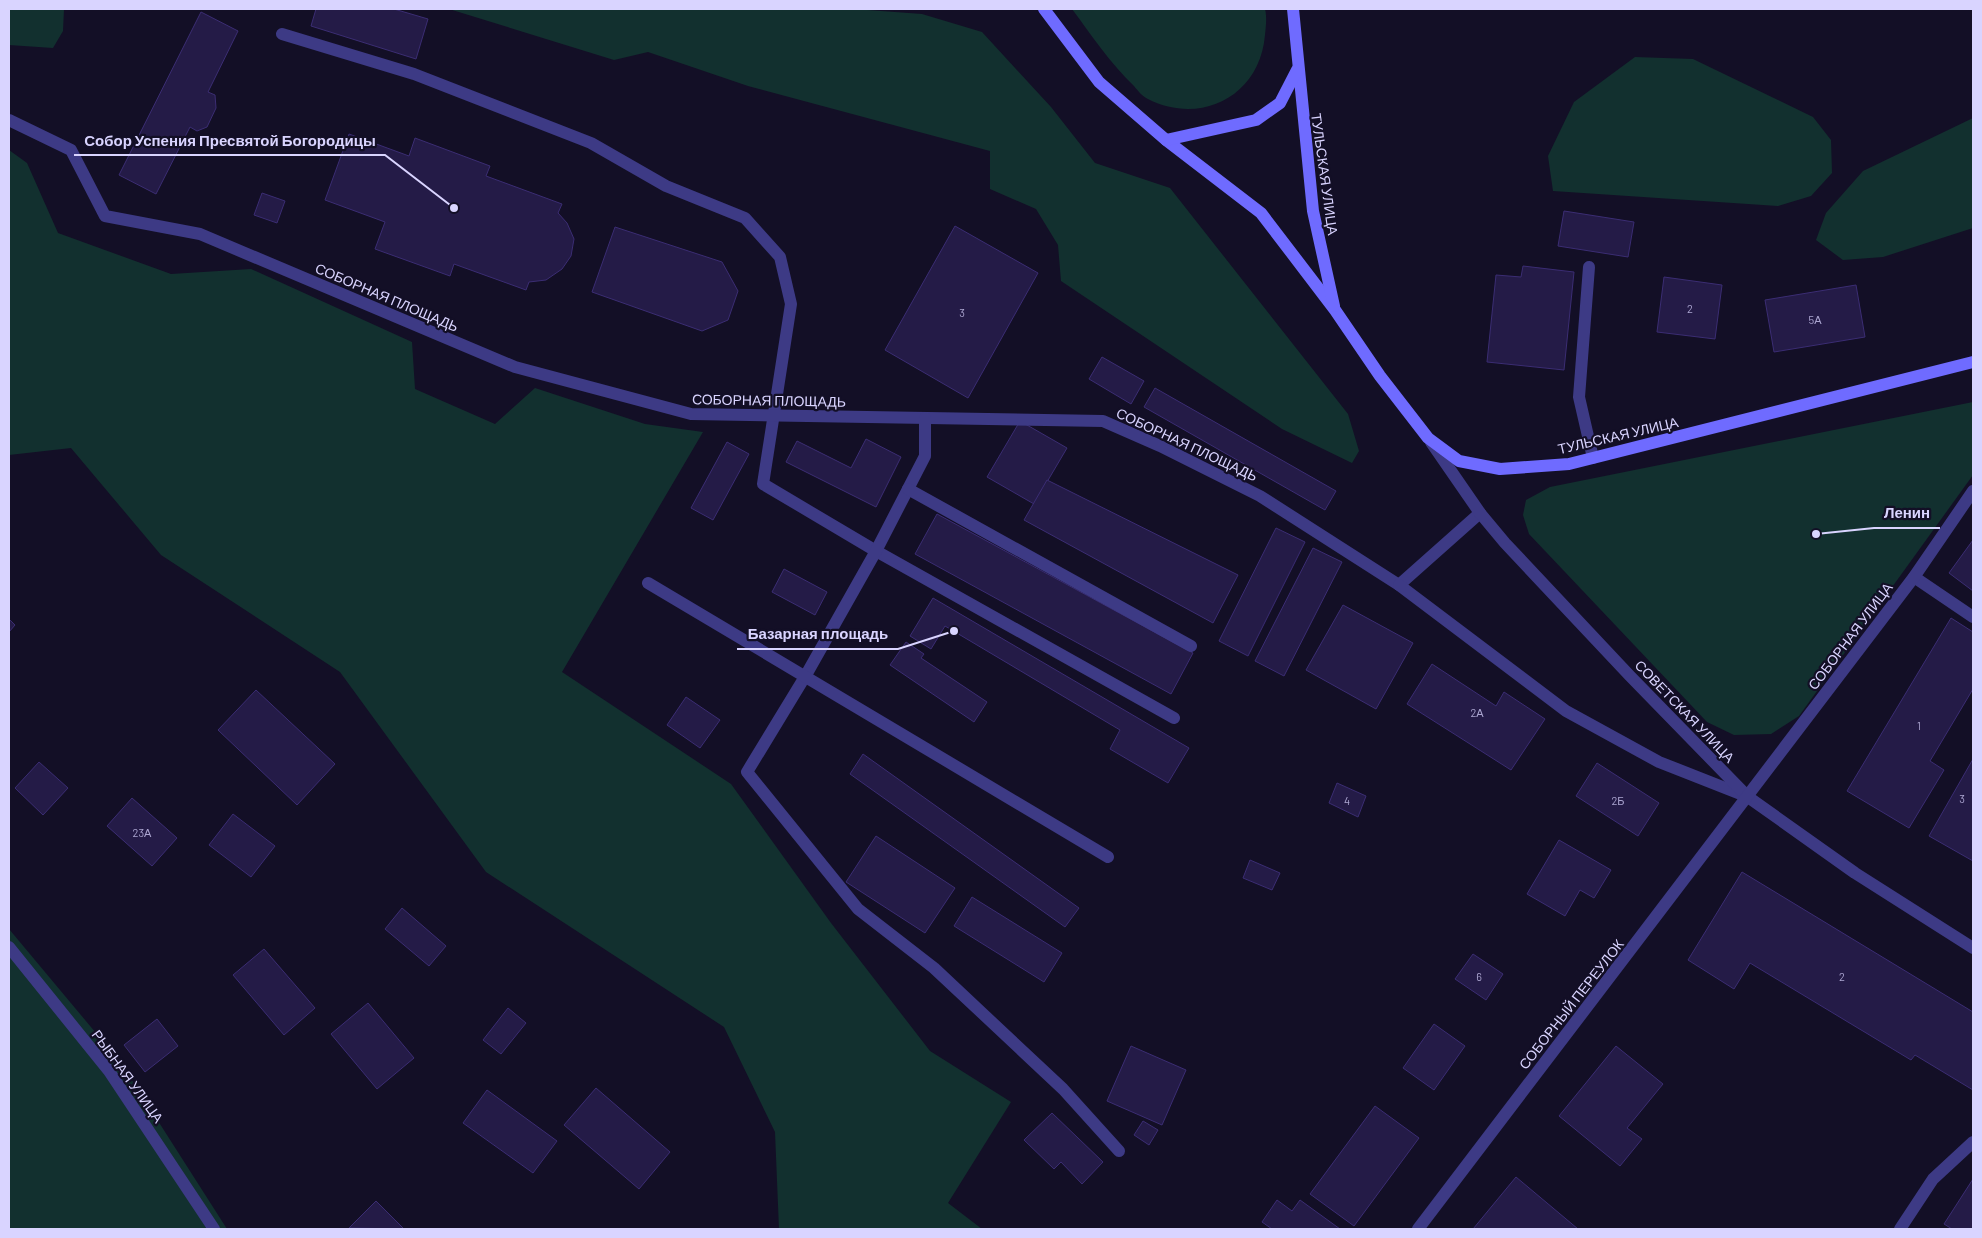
<svg xmlns="http://www.w3.org/2000/svg" width="1982" height="1238" font-family="Barlow,sans-serif">
  <style>
    .green { fill: #12302f }
    .building { fill: #241b47; stroke: #3b2d73 }
    .lines { fill: none; stroke-linecap: round; stroke-linejoin: round }
    .service { stroke: #3d3a85; stroke-width: 12 }
    .minor { stroke: #3d3a85; stroke-width: 12 }
    .secondary { stroke: #6f6bff; stroke-width: 12 }
    .labels { text-anchor: middle; dominant-baseline: central; stroke-width: 4.5; stroke-linejoin: round; paint-order: stroke }
    .number-label { font-size: 11px; fill: #aca6d1 }
    .street-label { font-size: 14px; fill: #d9d4ff; stroke: #130f26 }
    .leader { fill: none; stroke: #d9d4ff; stroke-width: 2 }
    .callout-dot { fill: #d9d4ff; stroke: #130f26; stroke-width: 2 }
    .callout-label { font-size: 15px; text-anchor: middle; font-weight: bold; fill: #d9d4ff; stroke: #130f26; stroke-width: 4.5; stroke-linejoin: round; paint-order: stroke }
  </style>
  <rect width="100%" height="100%" fill="#130f26"/>
  <g class="green">
    <path d="M9,9H64L63,31L53,48L9,45Z"/>
    <path d="M449,9H854L922,14L982,32L1051,107L1095,163L1170,188L1348,414L1359,451L1352,463L1282,429L1061,281L1058,245L1036,209L990,189V151L748,86L648,52L614,60Z"/>
    <path d="M1072,9H1265C1267,17 1266,26 1265,35C1260,96 1201,126 1148,99C1143,97 1138,91 1134,86C1110,63 1092,36 1072,9Z"/>
    <path d="M1635,57L1693,59L1813,117L1831,140L1832,173L1811,196L1778,206L1553,191L1548,156L1574,102Z"/>
    <path d="M1973,118V228L1883,257L1843,260L1816,240L1826,213L1863,171Z"/>
    <path d="M9,150L27,163L58,233L171,274L251,269L412,342L415,389L495,424L535,388L645,424L703,432L562,672L731,784L831,923L930,1051L1011,1102L948,1203L982,1229H779L775,1132L724,1027L486,872L340,672L161,555L71,448L9,455Z"/>
    <path d="M1973,402V475L1799,716L1771,734L1734,735L1707,722L1529,534L1523,515L1526,500L1550,487Z"/>
    <path d="M9,929L121,1063L227,1229H9Z"/>
  </g>
  <g class="building">
    <path d="M316,9H394L428,19L416,59L311,26Z"/>
    <path d="M201,12L238,31L208,92L215,95L216,108L207,127L197,131L190,127L156,194L119,175Z"/>
    <path d="M349,134L409,156L415,138L490,166L486,176L562,204L558,213L567,223L574,239L571,256L562,269L546,280L529,282L526,290L454,264L450,276L375,249L385,222L325,200Z"/>
    <path d="M262,193L285,201L277,223L254,215Z"/>
    <path d="M1564,211L1634,222L1628,257L1558,246Z"/>
    <path d="M955,226L1038,273L968,398L885,350Z"/>
    <path d="M615,227L722,262L738,291L728,320L702,331L592,292Z"/>
    <path d="M1523,266L1574,272L1564,370L1487,362L1496,275L1521,277Z"/>
    <path d="M1664,277L1722,285L1715,339L1657,332Z"/>
    <path d="M1856,285L1865,337L1774,352L1765,300Z"/>
    <path d="M1102,357L1144,381L1131,404L1089,379Z"/>
    <path d="M1155,388L1336,491L1325,510L1144,407Z"/>
    <path d="M1020,421L1067,448L1034,504L987,477Z"/>
    <path d="M866,439L901,457L876,507L786,462L797,441L851,468Z"/>
    <path d="M727,442L749,454L713,520L691,508Z"/>
    <path d="M1047,480L1238,575L1213,623L1024,520Z"/>
    <path d="M937,514L1193,653L1171,694L915,554Z"/>
    <path d="M1276,528L1305,542L1248,656L1219,641Z"/>
    <path d="M1973,540V591L1949,573Z"/>
    <path d="M1313,548L1342,562L1284,676L1255,661Z"/>
    <path d="M784,569L827,592L815,615L772,592Z"/>
    <path d="M933,598L1189,748L1168,783L1110,749L1120,730L945,626L931,649L910,636Z"/>
    <path d="M1343,605L1413,643L1376,709L1306,670Z"/>
    <path d="M1951,618L1973,632V689L1930,761L1944,770L1909,828L1847,791Z"/>
    <path d="M9,619L15,625L9,632Z"/>
    <path d="M906,642L924,654L921,658L987,702L974,722L890,665Z"/>
    <path d="M1432,664L1496,706L1504,692L1545,719L1511,770L1407,704Z"/>
    <path d="M256,690L335,764L297,805L218,730Z"/>
    <path d="M686,697L720,720L700,748L667,725Z"/>
    <path d="M863,754L1079,908L1065,927L850,774Z"/>
    <path d="M1973,759V861L1929,836Z"/>
    <path d="M39,762L68,788L43,815L15,788Z"/>
    <path d="M1597,763L1659,803L1638,836L1576,796Z"/>
    <path d="M1337,783L1366,796L1358,817L1329,803Z"/>
    <path d="M132,798L177,838L152,866L107,826Z"/>
    <path d="M233,814L275,846L251,877L209,845Z"/>
    <path d="M876,836L955,888L925,933L846,882Z"/>
    <path d="M1559,840L1611,870L1594,898L1580,890L1565,916L1527,894Z"/>
    <path d="M1250,860L1280,873L1272,890L1243,878Z"/>
    <path d="M1742,872L1973,1012V1090L1915,1055L1911,1060L1750,963L1734,989L1688,960Z"/>
    <path d="M972,897L1062,953L1044,982L954,926Z"/>
    <path d="M402,908L446,946L429,966L385,929Z"/>
    <path d="M264,949L315,1008L284,1035L233,975Z"/>
    <path d="M1473,954L1503,974L1486,1000L1455,979Z"/>
    <path d="M368,1003L414,1058L377,1089L331,1034Z"/>
    <path d="M508,1008L526,1023L501,1054L483,1040Z"/>
    <path d="M157,1019L178,1046L145,1072L124,1045Z"/>
    <path d="M1434,1024L1465,1046L1434,1090L1403,1068Z"/>
    <path d="M1131,1046L1186,1070L1162,1125L1107,1101Z"/>
    <path d="M1616,1046L1663,1084L1627,1128L1642,1139L1620,1166L1559,1116Z"/>
    <path d="M596,1088L670,1152L639,1189L564,1125Z"/>
    <path d="M487,1090L557,1141L533,1173L463,1123Z"/>
    <path d="M1375,1106L1419,1138L1354,1226L1310,1194Z"/>
    <path d="M1052,1113L1103,1162L1082,1184L1061,1162L1054,1169L1024,1140Z"/>
    <path d="M1143,1121L1158,1130L1149,1145L1134,1135Z"/>
    <path d="M1516,1177L1578,1229H1473Z"/>
    <path d="M1973,1179V1229H1952L1944,1224Z"/>
    <path d="M1277,1200L1292,1211L1300,1200L1340,1229H1272L1262,1222Z"/>
    <path d="M376,1201L404,1229L349,1228Z"/>
  </g>
  <g class="lines">
    <g class="service">
      <path d="M282,34L414,74L591,143L666,186L745,218L780,257L791,304L763,484L876,551L1174,718"/>
      <path d="M9,120L71,150L105,216L200,234L515,367L691,414L1103,421L1160,446L1260,496L1399,585L1480,513"/>
      <path d="M1589,267L1579,397L1593,458"/>
      <path d="M925,418V456L876,551L806,675L747,772L858,909L934,968L1063,1089L1119,1151"/>
      <path d="M908,489L1191,646"/>
      <path d="M1914,577L1973,617"/>
      <path d="M648,583L1108,857"/>
      <path d="M1399,585L1566,711L1659,762L1748,797"/>
      <path d="M1900,1229L1933,1179L1973,1142"/>
    </g>
    <g class="minor">
      <path d="M1431,442L1480,513L1505,543L1630,676L1748,797L1855,873L1973,948"/>
      <path d="M9,947L109,1071L214,1229"/>
      <path d="M1418,1229L1914,577L1973,491"/>
    </g>
    <g class="secondary">
      <path d="M1044,9L1099,82L1166,140L1261,213L1335,310L1380,376L1428,438L1459,461L1500,469L1569,464L1973,362"/>
      <path d="M1293,9L1313,211L1334,306"/>
      <path d="M1166,140L1256,120L1280,103L1297,70"/>
    </g>
  </g>
  <g class="labels">
    <g class="number-label">
      <text x="1690" y="308">2</text>
      <text x="962" y="312">3</text>
      <text x="1815" y="319">5А</text>
      <text x="1477" y="712">2А</text>
      <text x="1919" y="725">1</text>
      <text x="1962" y="798">3</text>
      <text x="1347" y="800">4</text>
      <text x="1618" y="800">2Б</text>
      <text x="142" y="832">23А</text>
      <text x="1479" y="976">6</text>
      <text x="1842" y="976">2</text>
    </g>
    <g class="street-label">
      <text transform="translate(1325 174) rotate(82)">ТУЛЬСКАЯ УЛИЦА</text>
      <text transform="translate(387 297) rotate(23)">СОБОРНАЯ ПЛОЩАДЬ</text>
      <text transform="translate(769 400) rotate(1)">СОБОРНАЯ ПЛОЩАДЬ</text>
      <text transform="translate(1618 435) rotate(-13)">ТУЛЬСКАЯ УЛИЦА</text>
      <text transform="translate(1187 444) rotate(25)">СОБОРНАЯ ПЛОЩАДЬ</text>
      <text transform="translate(1850 636) rotate(-53)">СОБОРНАЯ УЛИЦА</text>
      <text transform="translate(1685 711) rotate(46)">СОВЕТСКАЯ УЛИЦА</text>
      <text transform="translate(1571 1004) rotate(-52)">СОБОРНЫЙ ПЕРЕУЛОК</text>
      <text transform="translate(128 1076) rotate(54)">РЫБНАЯ УЛИЦА</text>
    </g>
  </g>
  <path class="leader" d="M454 208L385 155H74M1816 534L1874 528H1940M954 631L898 649H737"/>
  <g class="callout-dot">
    <circle cx="454" cy="208" r="5"/>
    <circle cx="1816" cy="534" r="5"/>
    <circle cx="954" cy="631" r="5"/>
  </g>
  <g class="callout-label">
    <text x="230" y="146">Собор Успения Пресвятой Богородицы</text>
    <text x="1907" y="518">Ленин</text>
    <text x="818" y="639">Базарная площадь</text>
  </g>
  <rect width="1982" height="1238" fill="none" stroke="#d9d4ff" stroke-width="20"/>
</svg>
